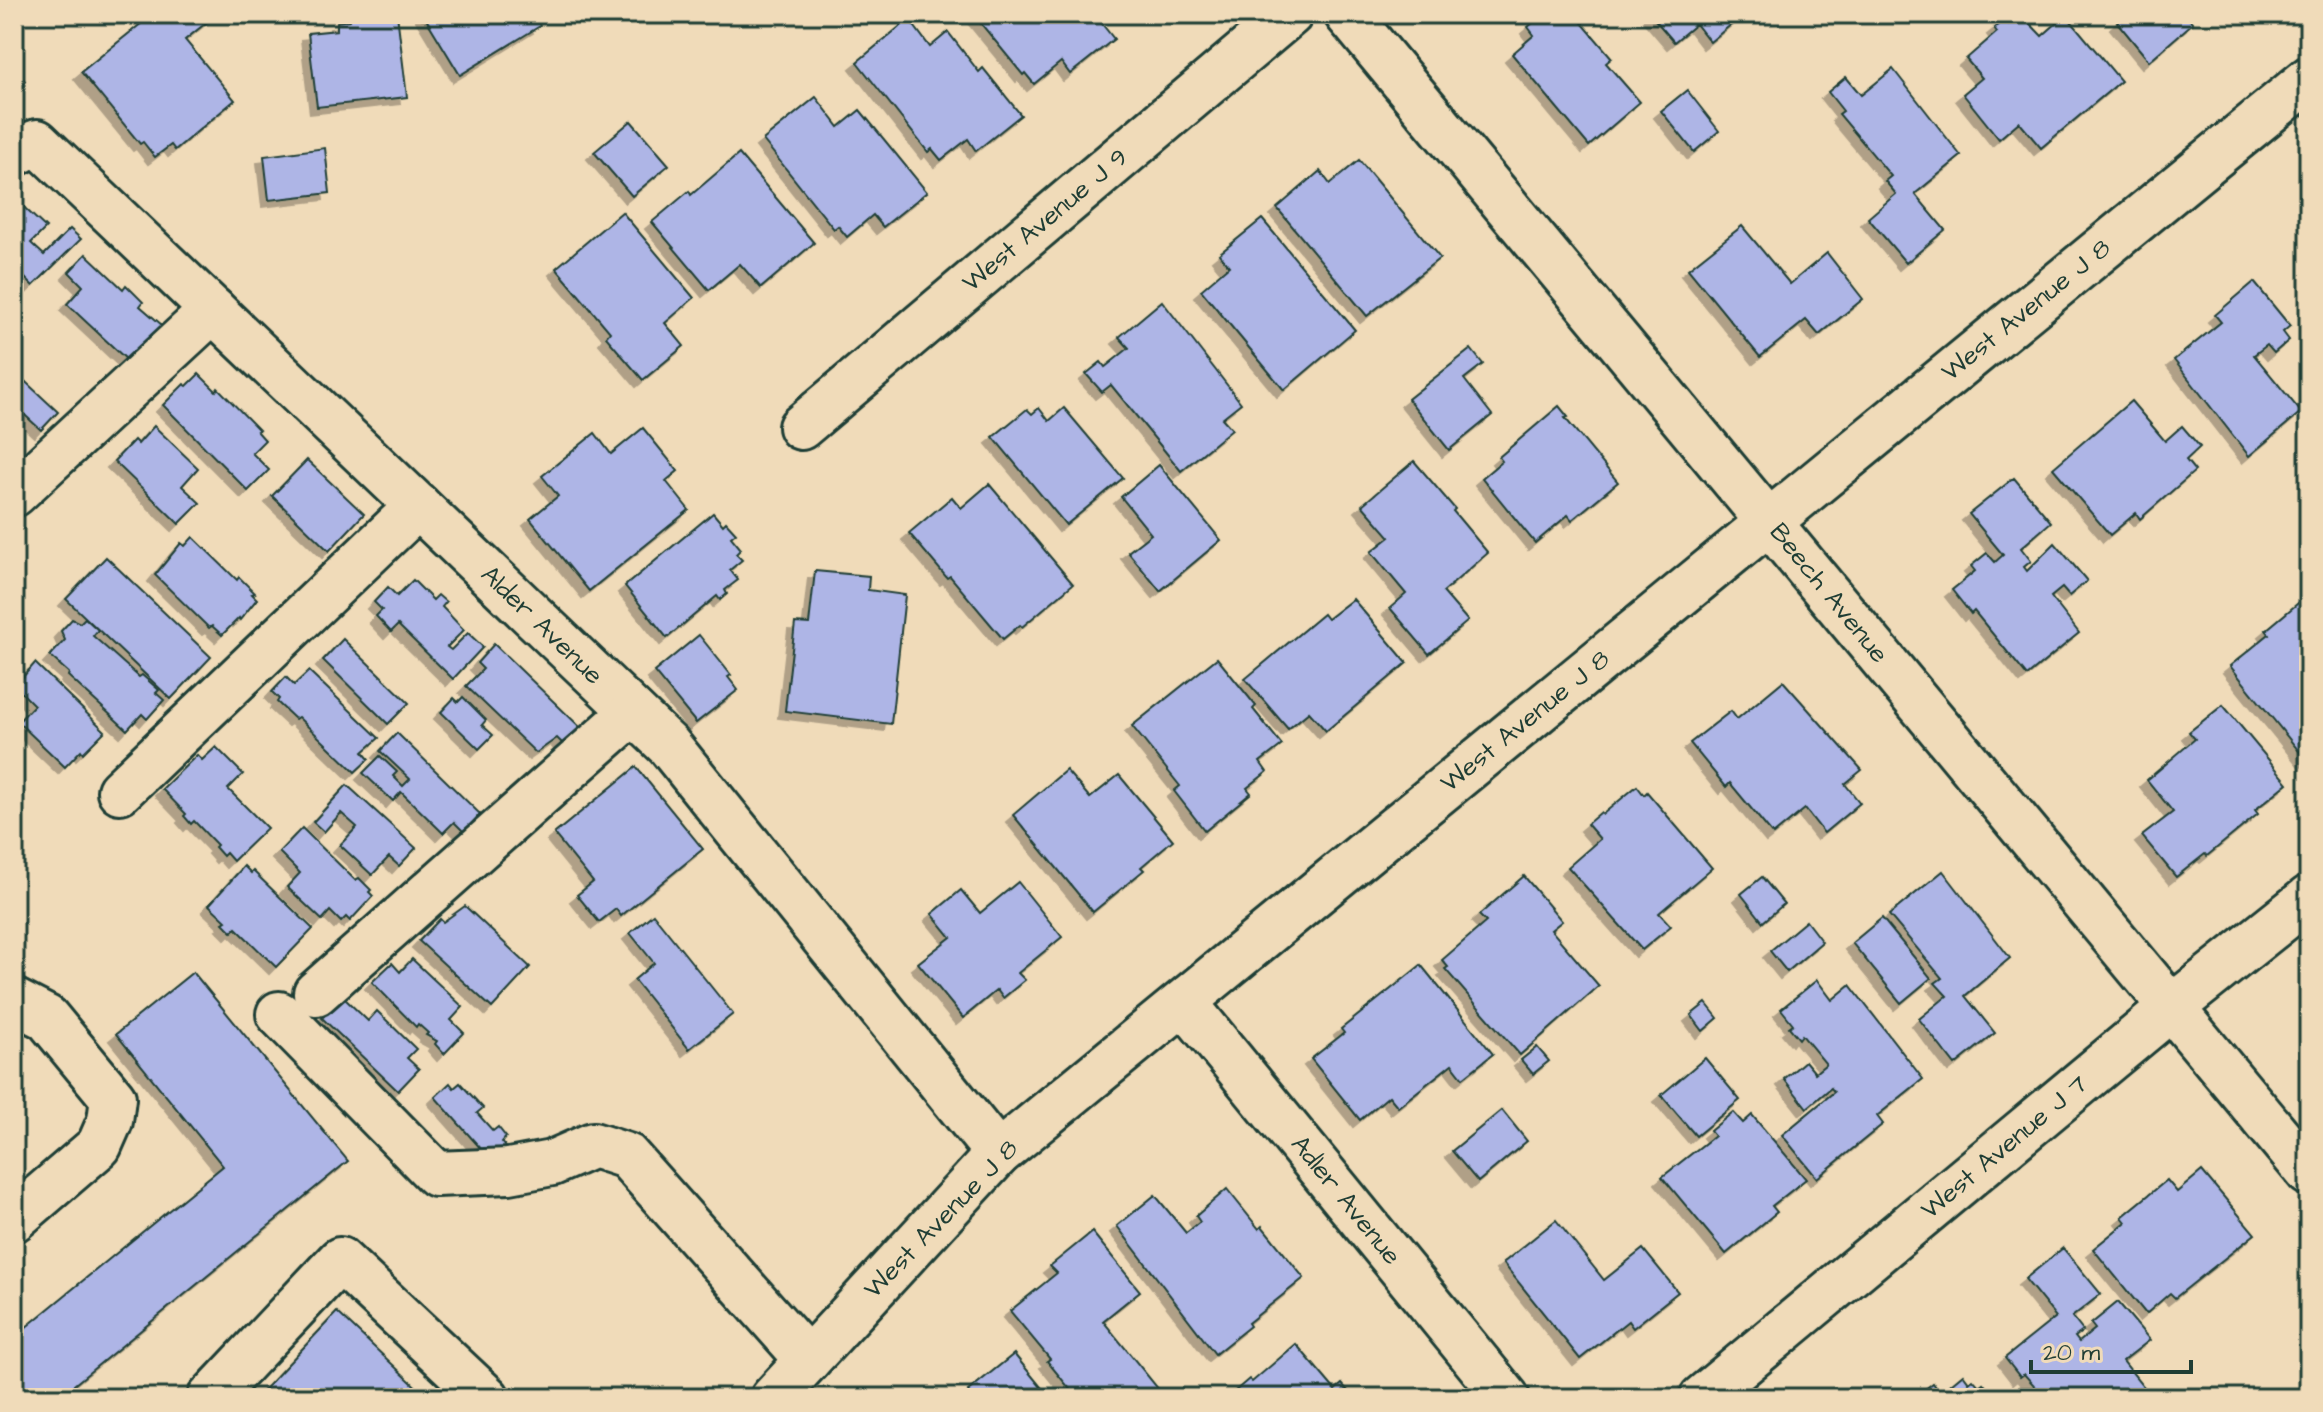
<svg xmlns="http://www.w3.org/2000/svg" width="2323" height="1412" font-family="'Architects Daughter',sans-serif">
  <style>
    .building { fill: #aeb5e6; stroke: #1f3d34; stroke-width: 2; filter: url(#shadow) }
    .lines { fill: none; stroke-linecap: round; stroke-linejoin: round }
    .minor-casing { stroke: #1f3d34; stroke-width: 50 }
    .minor { stroke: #f0dbb9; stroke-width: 44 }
    .labels { text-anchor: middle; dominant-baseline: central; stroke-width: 6; stroke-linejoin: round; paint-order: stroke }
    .street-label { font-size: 26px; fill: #1f3d34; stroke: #f0dbb9 }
  </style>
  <defs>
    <filter id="shadow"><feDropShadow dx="-7" dy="7" stdDeviation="0" flood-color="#0004"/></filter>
  </defs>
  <rect width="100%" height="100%" fill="#f0dbb9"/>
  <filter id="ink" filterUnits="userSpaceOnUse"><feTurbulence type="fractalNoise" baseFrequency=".0125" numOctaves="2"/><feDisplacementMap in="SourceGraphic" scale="16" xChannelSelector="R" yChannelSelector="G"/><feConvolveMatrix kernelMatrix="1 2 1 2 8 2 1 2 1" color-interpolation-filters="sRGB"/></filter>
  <g filter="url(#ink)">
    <g class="building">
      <path d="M153,14H217L185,40L235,100L175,150L171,145L155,157L143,142L140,144L81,72Z"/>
      <path d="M349,14H397L407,97L317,107L308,33L337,30V22L350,20Z"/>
      <path d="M423,14H533L540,26L460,75Z"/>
      <path d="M973,14H1094L1114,39L1070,74L1061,62L1034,84L1025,73L1023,75Z"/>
      <path d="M1543,14H1581L1577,17L1612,58L1606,63L1640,102L1589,146L1512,54L1534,35L1528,27Z"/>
      <path d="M1650,14H1744L1710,42L1696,24L1674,42Z"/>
      <path d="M2021,14L2042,36L2066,15L2121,81L2041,148L2019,122L1999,139L1963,94L1982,78L1966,59L1997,32L1994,28L2005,19L2009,24Z"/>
      <path d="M2126,14H2195L2189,19L2193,23L2149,61L2117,22Z"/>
      <path d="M909,19L930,47L948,32L979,72L983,68L1021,115L976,151L968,139L941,160L932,149L928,152L857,62Z"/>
      <path d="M14,69L25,81L14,90Z"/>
      <path d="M1893,69L1961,156L1915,194L1945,230L1906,263L1868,218L1896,194L1885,181L1891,176L1839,114L1843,111L1828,92L1846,77L1861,95Z"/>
      <path d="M1687,90L1719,131L1694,152L1661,111Z"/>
      <path d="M816,97L839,127L860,110L927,192L883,227L873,215L847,237L838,226L834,229L763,140Z"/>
      <path d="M631,121L669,165L632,196L594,152Z"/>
      <path d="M325,148L330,193L269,200L264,156Z"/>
      <path d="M739,154L814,243L761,288L740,264L709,290L652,222L689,191L691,195Z"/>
      <path d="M1359,160L1440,258L1367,316L1277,208L1320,171L1330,184Z"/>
      <path d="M14,198L46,228L31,243L44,255L70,229L81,239L33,286L14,267Z"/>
      <path d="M622,212L694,298L665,323L684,346L643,380L606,337L610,332L556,268Z"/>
      <path d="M1262,219L1355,330L1284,390L1201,290L1229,266L1219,254Z"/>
      <path d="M1742,226L1790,284L1827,253L1863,299L1819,335L1806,320L1760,357L1688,269Z"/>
      <path d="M86,254L123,289L126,285L143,302L140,306L162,325L127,360L67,304L83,286L69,272Z"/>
      <path d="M2254,282L2290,326L2283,332L2289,340L2274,353L2267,345L2254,355L2301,412L2249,456L2174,360L2221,322L2215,315Z"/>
      <path d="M1162,301L1241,403L1222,418L1232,429L1181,471L1111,385L1102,392L1086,374L1101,362L1105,367L1129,348L1119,337Z"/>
      <path d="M1471,349L1483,364L1464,379L1492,415L1449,450L1408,399Z"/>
      <path d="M14,371L58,412L41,430L14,405Z"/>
      <path d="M199,374L216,391L218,388L259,430L257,431L265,440L252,453L269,470L248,491L163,405L184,384L187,386Z"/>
      <path d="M2131,401L2165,441L2182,426L2200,447L2186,460L2195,471L2140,519L2136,513L2110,535L2053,468Z"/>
      <path d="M1559,406L1568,417L1565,418L1618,482L1572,520L1568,515L1535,543L1482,478L1502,461L1499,457Z"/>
      <path d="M1039,408L1049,421L1064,408L1123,478L1066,525L993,437L1027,409L1032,414Z"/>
      <path d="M154,426L198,468L182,486L200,503L179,524L114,461L134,440L138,444Z"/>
      <path d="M643,428L678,471L666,481L689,510L589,591L530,519L558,496L542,476L595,433L611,454Z"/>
      <path d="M307,460L364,514L329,551L272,496Z"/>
      <path d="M1414,461L1455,509L1453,511L1488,553L1443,592L1468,621L1429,654L1390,608L1406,594L1371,552L1390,537L1362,505Z"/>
      <path d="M1159,465L1221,540L1160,591L1128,552L1151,534L1121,497Z"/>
      <path d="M2014,478L2051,522L2021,548L2031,561L2024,567L2027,571L2055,543L2087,581L2069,596L2062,588L2051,597L2079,633L2027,676L1974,611L1971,614L1952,590L1975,571L1971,566L1987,553L1995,562L2003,555L1969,514Z"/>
      <path d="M989,484L1073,584L1022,627L1020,625L1003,639L950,576L947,578L909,533L952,497L961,508Z"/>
      <path d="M713,513L723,525L726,522L736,533L731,537L741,549L736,554L742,560L730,570L738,580L725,590L727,594L720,600L717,596L667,638L625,586Z"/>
      <path d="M193,537L237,580L239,577L255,593L252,594L257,599L240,620L239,618L222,635L212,626L209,628L155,575L181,543L185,546Z"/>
      <path d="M106,557L211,657L171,699L66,599Z"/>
      <path d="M815,571L869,576L868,590L905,595L891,724L785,711L795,623L809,624Z"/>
      <path d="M413,580L433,600L438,595L446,602L442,607L464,630L447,647L451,650L468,633L483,647L453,679L398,625L391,632L376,616L382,610L374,602L388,587L397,596Z"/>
      <path d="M2309,594V759L2307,761L2230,666L2269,634L2266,630Z"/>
      <path d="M1353,599L1407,663L1326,731L1309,712L1288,729L1245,679L1323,614L1327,619Z"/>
      <path d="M85,618L98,630L93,636L139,677L142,675L159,690L156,693L164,700L147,719L142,714L127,730L68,676L69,673L50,656L65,640L61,631L72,619L80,623Z"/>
      <path d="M699,635L731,675L728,677L738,690L696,723L654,672Z"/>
      <path d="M343,639L409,703L388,724L323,660Z"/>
      <path d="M494,644L581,728L564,745L557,738L536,753L466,686L483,669L477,663Z"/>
      <path d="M1217,658L1256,706L1253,709L1282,745L1260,762L1267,772L1247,788L1251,793L1205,831L1174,791L1180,786L1132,726Z"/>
      <path d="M35,663L105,731L83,753L81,750L65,767L18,722L34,705L15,686Z"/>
      <path d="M309,671L379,738L363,752L369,759L355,772L298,717L295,719L277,702L279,699L272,692L286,677L294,685Z"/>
      <path d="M1783,681L1862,770L1845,784L1860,803L1824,833L1805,809L1773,835L1730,783L1726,787L1690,743L1731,711L1737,719Z"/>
      <path d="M463,697L486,720L482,725L493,735L479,749L441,712L454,698L458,702Z"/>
      <path d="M2223,705L2288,783L2255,810L2258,814L2207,856L2205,854L2176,877L2142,836L2173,812L2147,780L2195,739L2189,732Z"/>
      <path d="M397,733L480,814L464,832L454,822L443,833L401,792L393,801L363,773L380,756L397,772L393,776L403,786L410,779L380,751Z"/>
      <path d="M216,747L243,774L228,789L267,828L233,861L226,853L223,856L215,847L217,845L194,821L191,824L184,816L186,814L162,789L197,755L202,760Z"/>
      <path d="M636,767L703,849L621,916L616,909L599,922L577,895L593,882L554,834Z"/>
      <path d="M1066,770L1090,798L1119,775L1173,840L1141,867L1144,870L1093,912L1013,815Z"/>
      <path d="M347,785L416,848L399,866L389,857L372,875L340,845L357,827L341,813L324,832L313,822Z"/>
      <path d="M1637,786L1644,795L1647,792L1712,868L1659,913L1671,926L1642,950L1568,867L1600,839L1587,824L1601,812L1603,814Z"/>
      <path d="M302,828L355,880L359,878L371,890L369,892L373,896L350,921L346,917L341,922L330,911L322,920L287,887L300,873L279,852Z"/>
      <path d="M244,866L251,873L253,871L313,929L276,967L236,928L232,932L223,923L226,921L209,905Z"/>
      <path d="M1943,871L2010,958L1965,996L1995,1033L1955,1065L1919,1019L1947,996L1935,983L1942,978L1889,915Z"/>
      <path d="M1524,876L1562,921L1551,930L1599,986L1520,1055L1445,969L1448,967L1442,960L1486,922L1479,915Z"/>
      <path d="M1762,877L1784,904L1763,922L1741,894Z"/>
      <path d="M1018,882L1062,937L1018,973L1025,980L1003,998L997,990L963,1018L918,963L951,937L932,914L961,890L980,913Z"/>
      <path d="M465,906L530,967L492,1008L419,941L440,919L443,922Z"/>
      <path d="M653,914L733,1014L689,1049L634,980L654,963L630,933Z"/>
      <path d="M1882,918L1931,978L1901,1003L1852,943Z"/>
      <path d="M1806,921L1822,942L1787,972L1770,951Z"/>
      <path d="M412,959L463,1007L451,1020L464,1033L444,1054L435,1044L437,1041L426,1035L428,1033L418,1024L416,1027L372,982L392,963L400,972Z"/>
      <path d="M1421,965L1493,1054L1463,1078L1452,1064L1398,1107L1389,1096L1360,1120L1311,1059L1344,1033L1341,1029Z"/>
      <path d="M193,972L348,1161L58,1398H23L14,1389V1337L223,1166L116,1034Z"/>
      <path d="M1817,980L1832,1000L1850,985L1923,1079L1877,1116L1883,1124L1817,1178L1782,1135L1834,1092L1831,1088L1807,1108L1784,1079L1805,1061L1815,1073L1826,1064L1802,1035L1799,1039L1789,1027L1793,1024L1781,1009Z"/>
      <path d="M343,997L368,1021L377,1011L416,1049L407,1058L419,1069L398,1091L322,1018Z"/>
      <path d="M1706,1003L1718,1018L1703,1031L1691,1015Z"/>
      <path d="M1537,1047L1549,1061L1533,1074L1521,1060Z"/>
      <path d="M1705,1058L1740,1100L1696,1136L1661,1095Z"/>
      <path d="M450,1083L454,1088L460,1083L483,1108L477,1113L493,1131L498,1127L506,1137L502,1142L506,1147L491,1160L435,1097Z"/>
      <path d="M1502,1110L1527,1141L1478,1182L1452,1151Z"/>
      <path d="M1733,1112L1743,1123L1752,1115L1806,1179L1772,1206L1777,1212L1726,1254L1662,1177L1714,1136L1710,1131Z"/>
      <path d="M2202,1171L2255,1234L2175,1298L2170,1293L2146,1314L2093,1249L2126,1222L2122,1217L2167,1180L2177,1192Z"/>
      <path d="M1227,1189L1259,1229L1262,1226L1304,1278L1248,1323L1250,1326L1215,1354L1117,1226L1155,1195L1186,1233L1200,1222L1196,1216Z"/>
      <path d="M1556,1220L1604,1280L1643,1249L1678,1292L1633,1328L1628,1321L1580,1359L1503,1263Z"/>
      <path d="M1092,1232L1140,1291L1103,1321L1160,1391L1151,1398H1077L1047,1361L1050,1359L1010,1311L1057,1273L1050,1266Z"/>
      <path d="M2063,1248L2101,1294L2072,1317L2083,1331L2075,1337L2079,1342L2095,1329L2091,1324L2118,1302L2150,1340L2123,1361L2144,1387L2130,1398H2040L2039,1396L2042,1394L2024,1374L2020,1377L2005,1358L2056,1317L2025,1279Z"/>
      <path d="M337,1312L428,1398H256Z"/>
      <path d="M1296,1344L1335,1390L1342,1384L1354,1398H1227L1249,1379L1252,1382Z"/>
      <path d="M1014,1354L1050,1398H973L968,1391Z"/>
      <path d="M1963,1374L1969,1382L1973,1379L1979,1386L1983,1383L1992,1394L1990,1398H1914L1933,1383L1940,1393Z"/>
    </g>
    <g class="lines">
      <g class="minor-casing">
        <g id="minor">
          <path d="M1347,14L2309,1173"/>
          <path d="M14,154L37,142L669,746L998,1154"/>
          <path d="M801,427L1290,14"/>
          <path d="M14,494L213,310"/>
          <path d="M120,791L418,506"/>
          <path d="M316,993L633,712"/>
          <path d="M14,1001L47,1018L113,1098L110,1121L99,1146L14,1219"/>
          <path d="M1184,1002L1507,1398"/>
          <path d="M279,1014L436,1174L509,1171L552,1163L593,1145L627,1156L808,1360"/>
          <path d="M210,1398L340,1260L487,1398"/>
          <path d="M773,1398L998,1154L2309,79"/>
          <path d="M1702,1398L2171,1008L2309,898"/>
        </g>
      </g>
      <use href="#minor" class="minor"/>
    </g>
  </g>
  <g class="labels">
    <g class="street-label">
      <text transform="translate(1045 220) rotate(-40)">West Avenue J 9</text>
      <text transform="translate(2026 310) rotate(-39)">West Avenue J 8</text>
      <text transform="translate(1829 593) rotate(51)">Beech Avenue</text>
      <text transform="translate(542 625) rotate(44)">Alder Avenue</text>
      <text transform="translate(1525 721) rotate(-39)">West Avenue J 8</text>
      <text transform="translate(2004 1147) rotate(-40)">West Avenue J 7</text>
      <text transform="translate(1346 1200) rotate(51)">Adler Avenue</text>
      <text transform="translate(941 1219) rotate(-46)">West Avenue J 8</text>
    </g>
  </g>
  <rect width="2323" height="1412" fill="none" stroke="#f0dbb9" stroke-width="48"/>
  <rect x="24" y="24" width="2275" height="1364" fill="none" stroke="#1f3d34" stroke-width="3" filter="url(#ink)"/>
  <path d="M2031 1360v12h160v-12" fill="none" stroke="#1f3d34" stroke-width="4"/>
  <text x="2043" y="1360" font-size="24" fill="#1f3d34" stroke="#f0dbb9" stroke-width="6" paint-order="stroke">20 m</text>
</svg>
